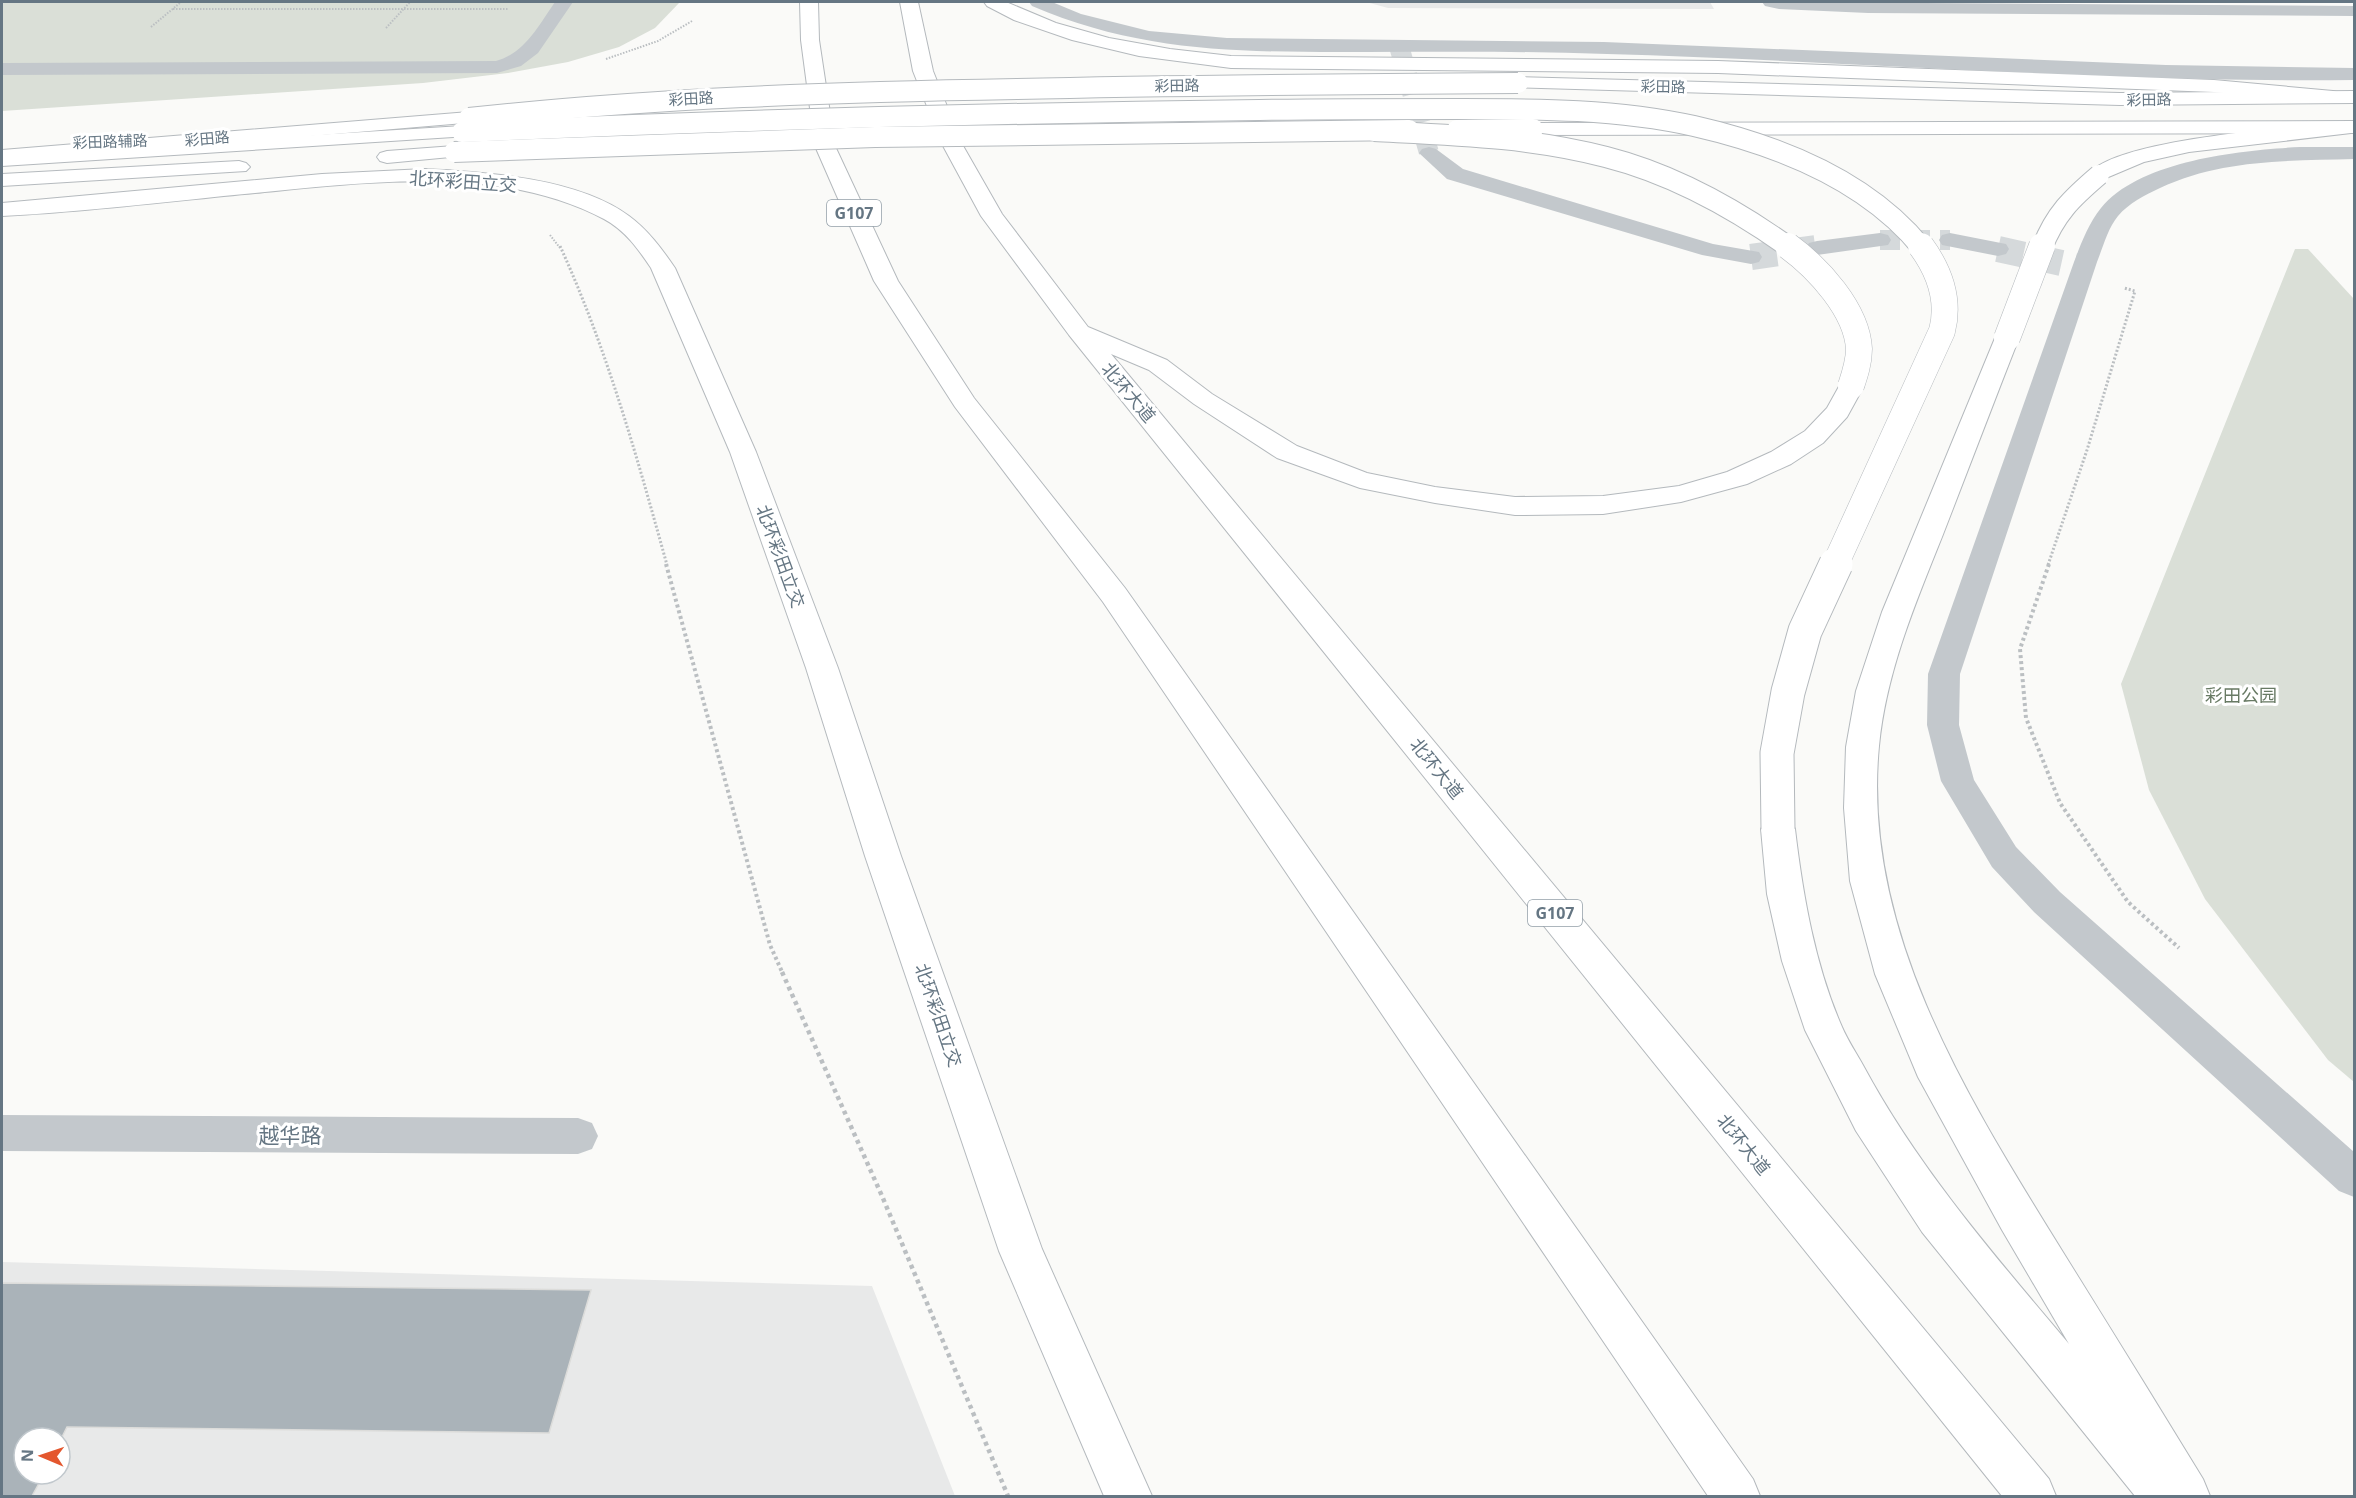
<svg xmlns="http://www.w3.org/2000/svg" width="2356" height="1498" font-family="'Noto Sans','Noto Sans SC',sans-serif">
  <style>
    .built { fill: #e8e9e9; fill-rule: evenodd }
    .green { fill: #dadfd7 }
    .building { fill: #aab3b9; stroke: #dcdcda; stroke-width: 1.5 }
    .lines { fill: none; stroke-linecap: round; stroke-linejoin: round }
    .minor-tunnel-far1 { stroke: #d5d9db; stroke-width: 20; stroke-dasharray: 20 10; stroke-linecap: butt }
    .minor-tunnel { stroke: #d5d9db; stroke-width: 26; stroke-dasharray: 26 13; stroke-linecap: butt }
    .major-casing { stroke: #b5babe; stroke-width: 2 }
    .highway-casing { stroke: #b4b9bd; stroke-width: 2 }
    .path-far3 { stroke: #bbbfc2; stroke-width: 2; stroke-dasharray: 1.5 1.5; stroke-linecap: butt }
    .path-far2 { stroke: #bbbfc2; stroke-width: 3; stroke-dasharray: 2 2; stroke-linecap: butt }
    .path-far1 { stroke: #bbbfc2; stroke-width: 4; stroke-dasharray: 3 3; stroke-linecap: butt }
    .path { stroke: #bbbfc2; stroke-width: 4.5; stroke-dasharray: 4 4; stroke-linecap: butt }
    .minor { fill: #c3c8cc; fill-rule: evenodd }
    .major { fill: #fff; fill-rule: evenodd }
    .highway { fill: #fff; fill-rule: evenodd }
    .major-bridge-casing { stroke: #b5babe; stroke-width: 22; stroke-linecap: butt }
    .highway-bridge-far2-casing { stroke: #b4b9bd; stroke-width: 22; stroke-linecap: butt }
    .highway-bridge-far1-casing { stroke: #b4b9bd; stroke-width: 27; stroke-linecap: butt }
    .highway-bridge-casing { stroke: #b4b9bd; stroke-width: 35; stroke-linecap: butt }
    .major-bridge { stroke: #fff; stroke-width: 20 }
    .highway-bridge-far2 { stroke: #fff; stroke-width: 20 }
    .highway-bridge-far1 { stroke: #fff; stroke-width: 26 }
    .highway-bridge { stroke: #fff; stroke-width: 33 }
    .labels { text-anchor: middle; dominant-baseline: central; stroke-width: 6; stroke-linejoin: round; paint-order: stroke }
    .far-street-label { font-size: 15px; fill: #657683; stroke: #fff }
    .shield { fill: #fff; stroke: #939fa8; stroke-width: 1.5 }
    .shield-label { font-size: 16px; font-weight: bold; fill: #657683 }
    .street-label { font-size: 18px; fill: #657683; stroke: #fff }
    .park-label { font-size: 18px; fill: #687a64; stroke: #fff }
    .near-street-label { font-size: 21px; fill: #657683; stroke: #fff }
  </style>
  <rect width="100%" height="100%" fill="#fafaf8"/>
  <g class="built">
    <path d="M1366,2H1710L1714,9L1388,8Z"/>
    <path d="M2,1262L872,1286L955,1496H2ZM24,1438H60V1474H24Z"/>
  </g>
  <g class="green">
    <path d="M2,2H680L655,28L619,47L568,62L508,73L423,83L2,111Z"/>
    <path d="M2295,249H2308L2354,299V1082L2328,1060L2205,899L2149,790L2121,684Z"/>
  </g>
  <path class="building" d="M2,1283L591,1290L549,1433L67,1427L60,1441V1438H24V1474H44L32,1496H2Z"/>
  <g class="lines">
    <g class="minor-tunnel-far1">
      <path d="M1399,46L1429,153"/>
      <path d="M1880,240H1950"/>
    </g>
    <g class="minor-tunnel">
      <path d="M1998,249L2084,268"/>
      <path d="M1751,257L1817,248"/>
    </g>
    <g class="major-casing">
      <g id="major">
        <path d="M1518,77L2120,93L2354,91V103L2120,105L1511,87L1508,83L1511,79Z"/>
        <path d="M469,112L476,114L479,118L476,122L2,162V150Z"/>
        <path d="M2354,121V133L1533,135L1526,133L1523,129L1526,125L1533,123Z"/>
        <path d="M454,146L461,148L464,152L461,156L387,163L380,161L377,157L380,153L387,151Z"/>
        <path d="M239,161L246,163L250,167L246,171L2,186V174Z"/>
        <path d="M425,169C486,172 578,178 629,216C648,230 662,249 675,268L756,452L838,668L901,856L1042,1249L1152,1496H1104L999,1251L865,856L806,668L730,452L651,268C639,250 625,230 604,219C500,164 368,182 255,193C171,201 86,212 2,216V203L322,174Z"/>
      </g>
    </g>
    <g class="highway-casing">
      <g id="highway">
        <path d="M800,2H818L819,40L835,146L898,281L974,398L1125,588L1753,1479L1760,1496H1708L1103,602L955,407L874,281L815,146L801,40Z"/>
        <path d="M900,2H918L933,71L962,144L1002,214L1088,327L1167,360L1212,394L1297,446L1367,473L1435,487L1515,497L1603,496L1679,486L1727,472L1771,452L1805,431L1827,408L1842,381L1851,378L1860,381L1864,386L1847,417L1823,443L1791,464L1747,484L1681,502L1603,514L1515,515L1435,503L1360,488L1277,458L1194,404L1149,370L1111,354L2049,1479L2056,1496H2002L1069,335L981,216L942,144L913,71Z"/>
        <path d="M984,2H1006L1056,23L1109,38L1170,49L1231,56L1718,61L2214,80L2333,91L2340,93L2343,97L2340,101L2333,103L2214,92L1718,73L1231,68L1139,56L1072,40L1014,20L987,6Z"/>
        <path d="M2351,121L2354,122V132L2351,133L2189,152L2144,162L2099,181L2091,180L2088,175C2114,138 2302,127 2351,121Z"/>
        <path d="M462,126L469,128L472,132L469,136L2,166V154Z"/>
        <path d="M2007,331L2016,333L2019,338C1993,404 1968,470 1942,537C1915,604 1886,673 1879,746C1861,931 1969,1100 2061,1249C2109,1326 2156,1402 2203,1479L2210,1496H2135L1922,1232L1856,1131L1805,1030L1782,961L1767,894L1761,829L1766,820L1778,816L1790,820L1795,829C1803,896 1815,965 1842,1027C1848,1041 1857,1054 1864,1067C1919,1169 1995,1256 2069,1344L2002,1230L1918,1077L1875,974L1850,881L1844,808L1846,747L1856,691L1882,612L1995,338L1998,333Z"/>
      </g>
    </g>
    <g class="path-far3">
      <path d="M173,9H508"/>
      <path d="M151,27L181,2"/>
      <path d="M386,28L410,2"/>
      <path d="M606,59L658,41L692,21"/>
      <path d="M550,235L560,248"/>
    </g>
    <g class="path-far2">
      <path d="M560,246C607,349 637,457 667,565"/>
      <path d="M2048,565L2087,450L2135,291L2124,288"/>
    </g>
    <g class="path-far1">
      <path d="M666,564L770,945L783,974"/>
      <path d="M2049,564L2020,649L2026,718L2060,803L2128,902L2179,948"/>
    </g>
    <path class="path" d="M782,972L882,1196L1008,1496"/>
    <g class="minor">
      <path d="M555,2H573L538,53L521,66L497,73L2,75V63L496,61C525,53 539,25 555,2Z"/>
      <path d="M1029,2H1052L1081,14L1149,31L1227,38L1604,42L2166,65L2354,68V80C2105,83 1856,61 1607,54C1527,51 1446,52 1366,52C1246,52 1144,54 1032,6Z"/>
      <path d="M1762,2L2354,6V16L1868,13L1779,9L1765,6Z"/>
      <path d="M1429,147L1436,149L1463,169L1713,244L1759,252L1762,257L1759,262L1751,264L1702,255L1447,179L1419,153L1422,149Z"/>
      <path d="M2300,147H2354V159C2287,161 2222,159 2160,188C2145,195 2129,203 2118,216C2108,228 2103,247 2097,262L1960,674L1959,725L1974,780L2016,847L2060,892L2354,1152V1197L2339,1191L2034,912L1992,867L1941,781L1927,725L1928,674L2074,262C2081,244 2088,224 2101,208C2140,160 2242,150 2300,147Z"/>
      <path d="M1880,233L1888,235L1891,240L1888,245L1817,255L1809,253L1806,248L1809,243L1817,241Z"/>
      <path d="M1950,233L2006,244L2009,249L2006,254L1998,256L1942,245L1939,240L1942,235Z"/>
      <path d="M2,1115L578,1118L592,1123L598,1136L592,1149L578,1154L2,1151Z"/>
    </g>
    <use href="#major" class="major"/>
    <use href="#highway" class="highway"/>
    <g class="major-bridge-casing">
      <g id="major-bridge">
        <path d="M469,118C651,98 834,92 1017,89C1184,85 1351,84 1518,83"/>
        <path d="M1457,130L1533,129"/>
        <path d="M454,152L875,137L1409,130"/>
      </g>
    </g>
    <g class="highway-bridge-far2-casing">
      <g id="highway-bridge-far2">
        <path d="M1374,131C1452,135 1530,137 1606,157C1673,174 1734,208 1790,248"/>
        <path d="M462,132C728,120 993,113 1259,110C1326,109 1394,109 1462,109C1540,109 1617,109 1694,126C1777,145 1867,180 1922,248"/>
        <path d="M2042,248C2055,214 2072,198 2099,175"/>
      </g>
    </g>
    <g class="highway-bridge-far1-casing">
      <g id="highway-bridge-far1">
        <path d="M1788,246C1818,268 1857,310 1859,349C1859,362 1855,374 1851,386"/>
        <path d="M2007,338L2042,246"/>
        <path d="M1835,565L1942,331C1950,300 1940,272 1921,246"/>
      </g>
    </g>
    <g class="highway-bridge-casing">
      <path id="highway-bridge" d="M1778,829L1777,753L1788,692L1805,631L1836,564"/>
    </g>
    <use href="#major-bridge" class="major-bridge"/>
    <use href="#highway-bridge-far2" class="highway-bridge-far2"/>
    <use href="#highway-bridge-far1" class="highway-bridge-far1"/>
    <use href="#highway-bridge" class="highway-bridge"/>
  </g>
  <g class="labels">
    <g class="far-street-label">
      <text transform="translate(1177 85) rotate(-1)">彩田路</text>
      <text transform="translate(1663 86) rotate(1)">彩田路</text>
      <text transform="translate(691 98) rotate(-3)">彩田路</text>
      <text transform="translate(2149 99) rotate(-1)">彩田路</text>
      <text transform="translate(207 138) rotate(-5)">彩田路</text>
      <text transform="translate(110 141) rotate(-2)">彩田路辅路</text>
    </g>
    <g class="shield">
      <rect x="827" y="200" width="54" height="26" rx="4.5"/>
      <rect x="1528" y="900" width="54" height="26" rx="4.5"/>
    </g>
    <g class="shield-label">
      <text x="854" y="213">G107</text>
      <text x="1555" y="913">G107</text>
    </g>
    <g class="street-label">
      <text transform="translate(463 181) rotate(4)">北环彩田立交</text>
      <text transform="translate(1129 392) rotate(50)">北环大道</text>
      <text transform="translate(781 556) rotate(70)">北环彩田立交</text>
      <text transform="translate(1437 768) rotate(51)">北环大道</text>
      <text transform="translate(939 1015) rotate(71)">北环彩田立交</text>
      <text transform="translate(1744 1144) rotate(51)">北环大道</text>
    </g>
    <g class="park-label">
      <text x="2241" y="695">彩田公园</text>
    </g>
    <g class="near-street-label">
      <text x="290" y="1135">越华路</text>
    </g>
  </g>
  <rect width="2356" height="1498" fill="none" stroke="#657683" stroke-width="6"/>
  <g transform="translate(42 1456) rotate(272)"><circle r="28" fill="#ffffff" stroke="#c1c8cd" stroke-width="1.5"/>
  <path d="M0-4.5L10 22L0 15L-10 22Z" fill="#e4572e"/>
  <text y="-9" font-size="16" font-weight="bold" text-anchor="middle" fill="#657683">N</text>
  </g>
</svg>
